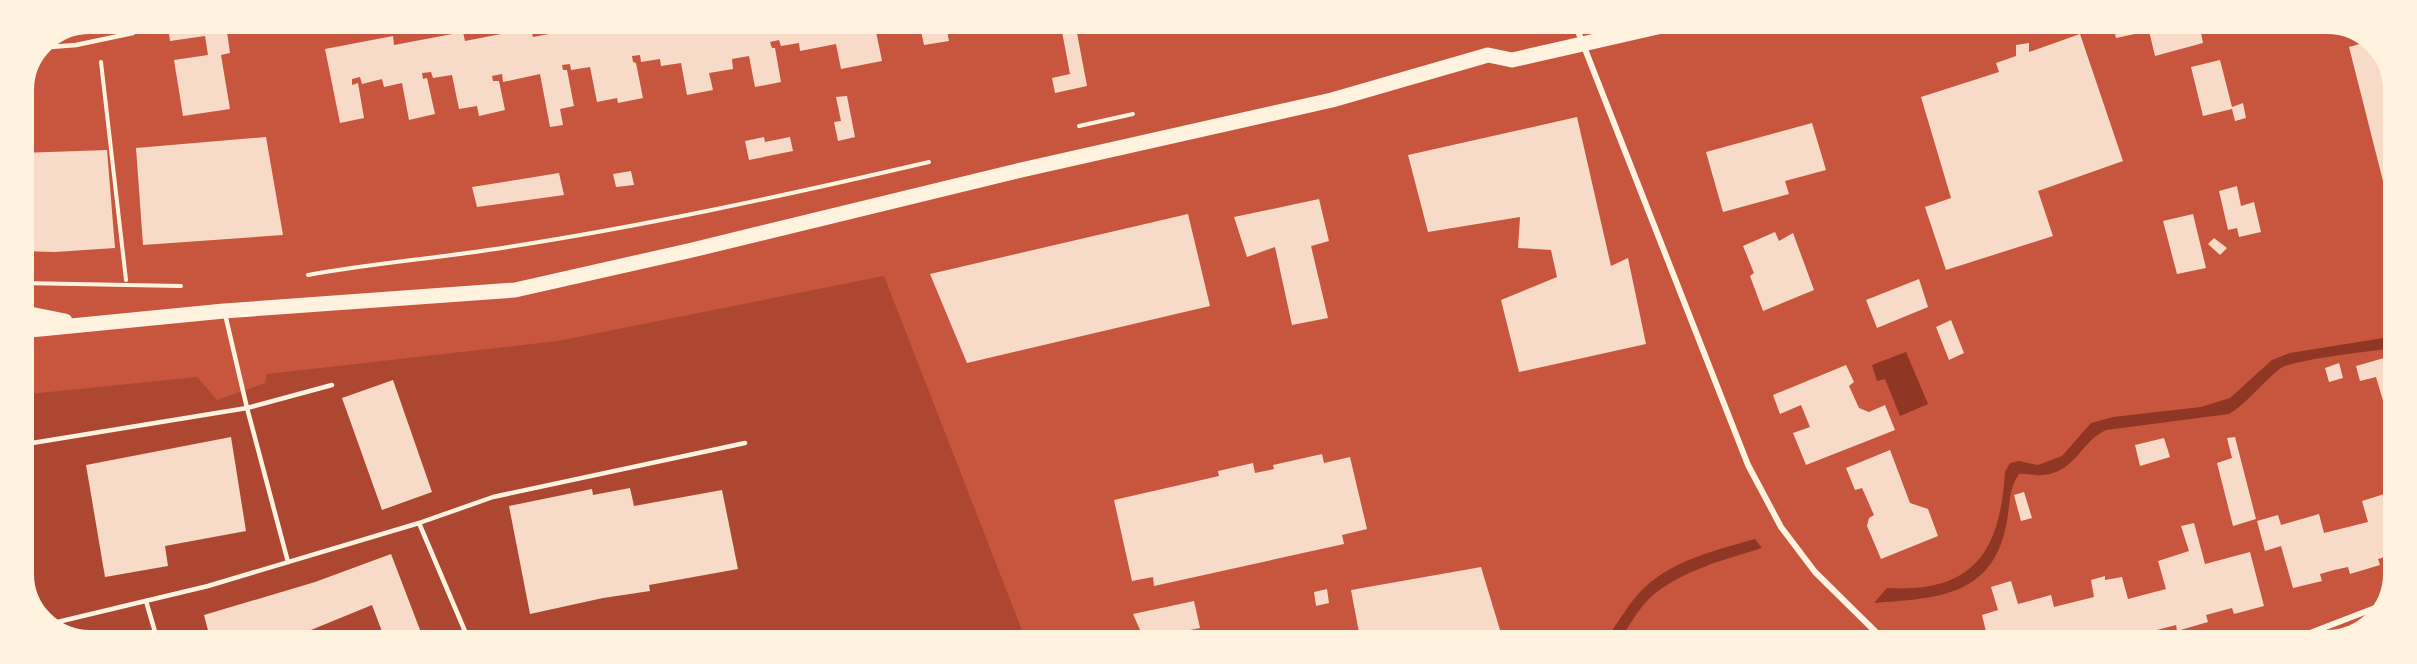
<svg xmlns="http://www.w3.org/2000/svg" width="2417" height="664" font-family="Rubik,sans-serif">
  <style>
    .green { fill: #ae4732 }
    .water { fill: #8f3625 }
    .building { fill: #f7dbc8 }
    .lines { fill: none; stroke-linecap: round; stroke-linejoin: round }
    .path { stroke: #fff3e0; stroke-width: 4 }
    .service { stroke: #fff3e0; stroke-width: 4.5 }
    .minor { stroke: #fff3e0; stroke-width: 6 }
    .primary { stroke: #fff3e0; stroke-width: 15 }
    .rim { fill: none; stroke: #fff3e0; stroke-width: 8 }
  </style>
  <rect width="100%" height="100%" fill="#c8553d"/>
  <path class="green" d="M884,276L1027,643L72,642L37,620L20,579V395L197,377L217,400L265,383L267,374L558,341Z"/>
  <g class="water">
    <path d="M2396,336V348C2377,350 2292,360 2281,368C2262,382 2249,402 2229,414L2106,430C2080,442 2076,472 2043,475C2035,476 2027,473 2019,474C2008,489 2010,508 2006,526C1991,598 1935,598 1874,603L1887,588C1973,593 2000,553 2005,472L2010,463L2019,461L2038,465L2062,456L2091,423L2113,417L2201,407L2230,398L2272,360L2290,353Z"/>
    <path d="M1906,352L1928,404L1900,416L1885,379L1877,381L1872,365Z"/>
    <path d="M1755,539L1762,548C1723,560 1684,570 1653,595C1638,608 1628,628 1617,644H1603C1617,625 1628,603 1645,587C1674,560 1717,550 1755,539Z"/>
  </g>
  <g class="building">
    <path d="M167,20H216L218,33L227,32L230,53L221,55L230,109L183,116L174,60L208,55L205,36L170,41Z"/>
    <path d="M641,20H869L871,27H875L882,61L841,69L836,44L800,51L799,43L781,46L779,40L770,42L772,48H775L781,82L755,87L749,56L732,59L733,69L709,73L713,90L687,95L681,63L661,66L660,59L641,62L640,55L632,56L633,62L636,63L643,98L618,103L617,98L597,102L590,67L571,70L570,64L562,65L563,70H567L574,106L560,109L563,125L550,127L540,74L503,82L502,74L492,76L493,81H499L505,110L479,116L477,106L459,109L452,75L433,78L431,72L422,73L423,79L427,78L435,114L409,120L402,83L384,87L382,79L362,84L360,77L352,79V85L358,83L364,118L340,123L325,49L393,36L394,45L463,32L465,41L531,28L533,37L602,24L603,28Z"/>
    <path d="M879,20H945L949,41L924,45L920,26L902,30L900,22L880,26Z"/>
    <path d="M989,20H1016L1017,27L992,31Z"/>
    <path d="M1060,21H1086L1088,30L1077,33L1087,86L1055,93L1052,78L1070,74Z"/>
    <path d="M2112,22H2199L2203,43L2155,56L2149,31L2116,38Z"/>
    <path d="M2221,22H2267V23L2224,33Z"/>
    <path d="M2080,34L2123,161L2038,191L2053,236L1946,270L1925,207L1951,198L1921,97L1999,72L1996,63L2016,56V45L2029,43V52Z"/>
    <path d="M2374,40L2380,44L2390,67L2397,97V182L2384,185L2349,47Z"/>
    <path d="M2220,60L2232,107L2243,103L2246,118L2235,121L2232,109L2203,116L2191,67Z"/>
    <path d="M847,96L855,137L838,141L834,122L841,121L836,97Z"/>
    <path d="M1577,117L1611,266L1628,258L1646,344L1519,372L1501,300L1557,277L1551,250L1518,248L1520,217L1428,232L1408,155Z"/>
    <path d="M1812,123L1826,170L1785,181L1789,194L1723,212L1706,152Z"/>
    <path d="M266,137L283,235L143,245L136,148Z"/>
    <path d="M764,137L765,142L790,137L793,151L749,160L745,141Z"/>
    <path d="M107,150L115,248L55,252L20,251V153Z"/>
    <path d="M631,171L634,185L616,187L613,174Z"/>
    <path d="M559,173L564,195L477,207L472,187Z"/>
    <path d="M2237,186L2241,206L2254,202L2261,232L2239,237L2237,228L2228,230L2219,191Z"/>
    <path d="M1319,199L1329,241L1311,246L1328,318L1292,325L1275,247L1247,257L1234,217Z"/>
    <path d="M1188,214L1210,306L967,363L930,274Z"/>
    <path d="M2193,214L2206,268L2177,274L2163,221Z"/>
    <path d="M1775,232L1779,241L1793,233L1814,290L1763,311L1750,276L1754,273L1743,246Z"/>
    <path d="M2214,238L2227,248L2220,255L2208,244Z"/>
    <path d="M1919,279L1928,307L1877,328L1866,300Z"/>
    <path d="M1951,320L1964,353L1949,360L1936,327Z"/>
    <path d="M2391,356L2389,374L2396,401L2384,404L2376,377L2360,381L2356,366Z"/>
    <path d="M2339,363L2343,378L2329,382L2325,368Z"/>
    <path d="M1846,365L1854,382L1849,386L1859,408L1869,412L1885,405L1895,430L1806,465L1793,433L1810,427L1801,405L1780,414L1773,395Z"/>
    <path d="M393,380L432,492L382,510L342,398Z"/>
    <path d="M231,437L246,531L165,546L168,566L105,577L86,465Z"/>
    <path d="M2235,437L2256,519L2233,526L2217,463L2232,458L2227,438Z"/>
    <path d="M2164,438L2170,457L2140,466L2135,445Z"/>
    <path d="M1890,450L1910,503L1928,509L1938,536L1881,559L1867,526L1869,518L1874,515L1862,488L1855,490L1846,468Z"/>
    <path d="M1322,454L1324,463L1350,457L1367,529L1342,535L1344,544L1154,586L1153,577L1132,581L1114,500L1219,476L1218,471L1253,463L1255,473L1274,469L1273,465Z"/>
    <path d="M2396,482L2395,554L2378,559L2380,565L2350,574L2348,567L2334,570L2320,574L2322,581L2293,588L2281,546L2265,551L2257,521L2278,515L2281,525L2319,514L2324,533L2368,522L2362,501L2394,491L2392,483Z"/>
    <path d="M630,488L634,506L722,490L738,569L649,585L650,591L603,598L530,614L509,506L592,489L593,495Z"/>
    <path d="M2024,492L2032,518L2021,521L2014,495Z"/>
    <path d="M2194,523L2205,564L2250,552L2264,606L2234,614L2232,608L2206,615L2208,622L2177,631L2176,625L2122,639L2120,630L2064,644L2061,632L2015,644H1989L1982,615L1998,610L1991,587L2011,581L2018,604L2051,595L2054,607L2094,597L2091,580L2105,576V580L2122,577L2128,599L2166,589L2158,561L2189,551L2181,526Z"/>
    <path d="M391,554L425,643L386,642L372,605L306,632L310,642H211L204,615L315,582Z"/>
    <path d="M1481,567L1500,630L1430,644L1361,643L1351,590Z"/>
    <path d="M1327,589L1329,603L1316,606L1314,592Z"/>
    <path d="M1194,601L1200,628L1144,639L1133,614Z"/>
    <path d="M1285,633L1286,643H1241V642Z"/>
  </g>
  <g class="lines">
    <g class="path">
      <path d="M1506,31L1505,28L1520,21"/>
      <path d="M101,62L126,280"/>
      <path d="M1079,126L1133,114"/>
      <path d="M308,275C368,264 428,259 488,250C636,228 783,196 929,162"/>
      <path d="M21,283L181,286"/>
    </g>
    <g class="service">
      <path d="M37,48L76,45L133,33L150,20"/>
      <path d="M225,314L247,408L332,385"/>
      <path d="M20,445L247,408L288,562"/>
      <path d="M419,523L470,643"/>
      <path d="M146,601L158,642"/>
      <path d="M45,625L208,586L419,523L493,497L745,443"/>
    </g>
    <g class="minor">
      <path d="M1574,21L1748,465L1781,527L1815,572L1888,644"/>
      <path d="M2269,644L2297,638L2388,603"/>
    </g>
    <g class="primary">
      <path d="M20,312L65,321"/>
      <path d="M20,331L224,311L515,290L688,251L1017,171L1332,100L1488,55L1512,60L1684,21"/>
    </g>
  </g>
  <path d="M0 0H2417V664H0ZM90 30H2327A60 60 0 0 1 2387 90V574A60 60 0 0 1 2327 634H90A60 60 0 0 1 30 574V90A60 60 0 0 1 90 30Z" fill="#fff3e0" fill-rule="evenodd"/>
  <path class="rim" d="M90 30H2327A60 60 0 0 1 2387 90V574A60 60 0 0 1 2327 634H90A60 60 0 0 1 30 574V90A60 60 0 0 1 90 30Z"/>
</svg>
